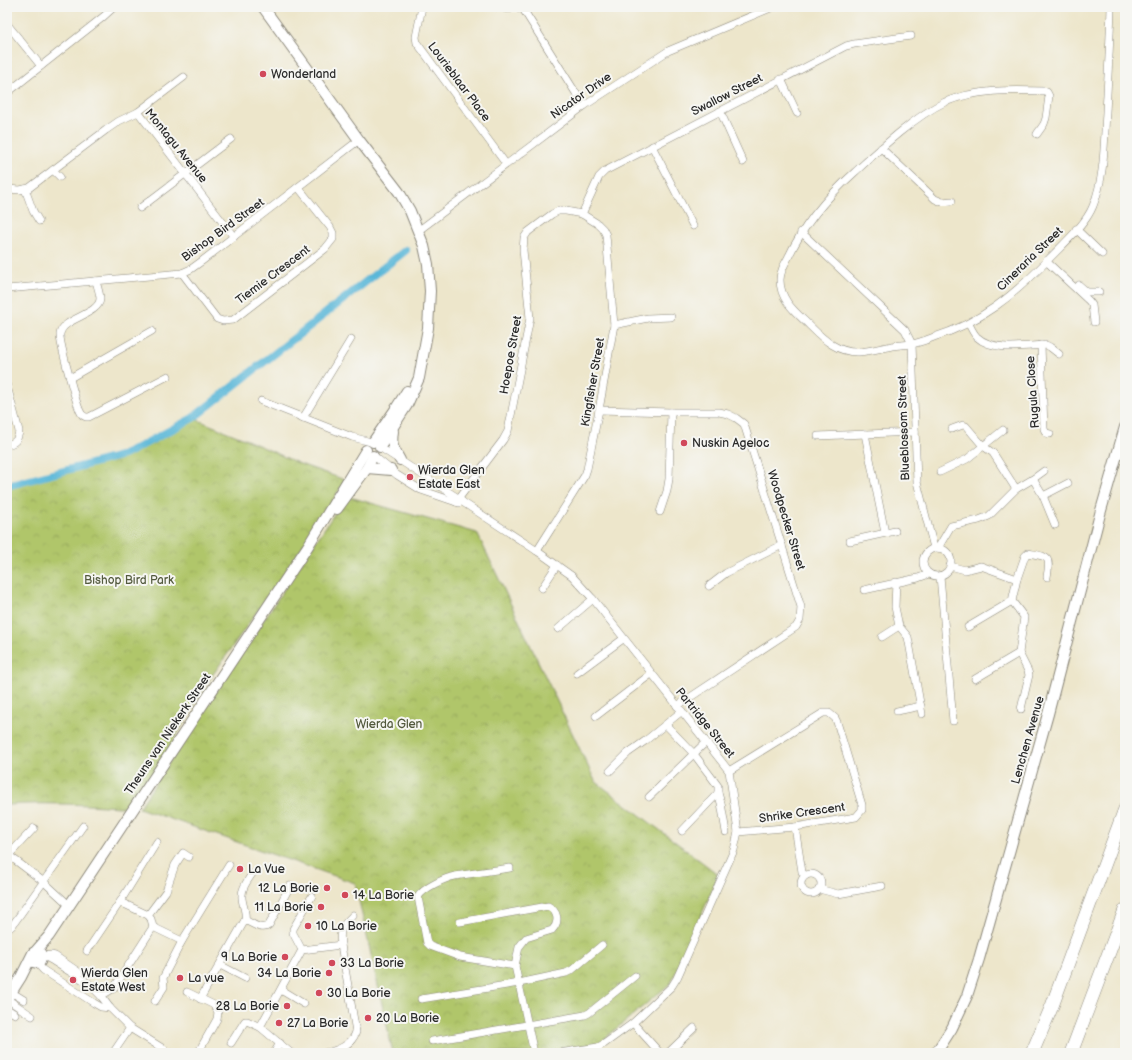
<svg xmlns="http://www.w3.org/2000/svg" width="1132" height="1060" font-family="'Balsamiq Sans',sans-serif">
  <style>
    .park { fill: url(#park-crowns); stroke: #6e784b }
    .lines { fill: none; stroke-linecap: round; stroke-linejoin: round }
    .canal { stroke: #5ab7d8; stroke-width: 8 }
    .street-casing { stroke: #8c887b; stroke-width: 8 }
    .secondary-casing { stroke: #8c887b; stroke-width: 12 }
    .highway-casing { stroke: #8c887b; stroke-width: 14 }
    .street { stroke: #fff; stroke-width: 7 }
    .secondary { stroke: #fff; stroke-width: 10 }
    .highway { stroke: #fff; stroke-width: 13 }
    .poi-dot { fill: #d1495b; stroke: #f6f6f2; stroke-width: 1.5 }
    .labels { text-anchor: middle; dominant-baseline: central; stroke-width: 4; stroke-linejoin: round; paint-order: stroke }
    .poi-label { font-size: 12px; fill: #2b2b2b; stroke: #f6f6f2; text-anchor: start }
    .street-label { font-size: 12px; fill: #2b2b2b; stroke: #f6f6f2 }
    .park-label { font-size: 12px; fill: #535a3e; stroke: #f6f6f2 }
  </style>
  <defs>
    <pattern id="park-crowns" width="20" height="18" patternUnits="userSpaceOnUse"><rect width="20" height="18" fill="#b0c66b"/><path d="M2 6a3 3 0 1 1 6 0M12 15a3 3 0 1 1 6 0" fill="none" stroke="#98aa5d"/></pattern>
  </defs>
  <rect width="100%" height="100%" fill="#f6f6f2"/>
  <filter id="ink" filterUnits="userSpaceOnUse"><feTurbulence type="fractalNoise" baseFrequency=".025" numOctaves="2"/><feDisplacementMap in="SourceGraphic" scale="8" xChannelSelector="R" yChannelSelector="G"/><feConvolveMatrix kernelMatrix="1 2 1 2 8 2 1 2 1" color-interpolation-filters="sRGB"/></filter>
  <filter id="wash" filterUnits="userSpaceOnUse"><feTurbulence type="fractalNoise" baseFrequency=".012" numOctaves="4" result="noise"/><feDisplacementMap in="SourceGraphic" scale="16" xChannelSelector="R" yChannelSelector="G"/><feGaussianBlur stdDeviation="0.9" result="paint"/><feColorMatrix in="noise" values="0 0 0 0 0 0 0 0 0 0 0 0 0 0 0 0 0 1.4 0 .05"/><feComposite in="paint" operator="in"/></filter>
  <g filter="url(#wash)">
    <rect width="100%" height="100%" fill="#ede6cb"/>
    <g class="park">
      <path d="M193,418L247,440L300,464L345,480L323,517L207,683L134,808C92,805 49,802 7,805V486L124,455Z"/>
      <path d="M346,496L477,533L595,781L719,875L671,983L599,1043L539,1053H393L355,883L139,808Z"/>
    </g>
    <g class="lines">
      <path class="canal" d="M7,486L124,455L193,418L406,250"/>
    </g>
  </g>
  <g filter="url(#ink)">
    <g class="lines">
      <g class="street-casing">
        <g id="street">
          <path d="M422,7L416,37L417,43L506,164"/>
          <path d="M497,7L509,9H523L584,106"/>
          <path d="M7,24L41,66"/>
          <path d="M781,79L797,113"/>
          <path d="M7,93L103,17L114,7"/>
          <path d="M720,111L743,162"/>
          <path d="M138,112L234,237"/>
          <path d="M1037,134L1044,124L1046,118L1049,96L1047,92L1044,91C1011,90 976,89 945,102C915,116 880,149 855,172C828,196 803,225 788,258C784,265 780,272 780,280C780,301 797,313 810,326C824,340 838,353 859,352C870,351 881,348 892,346C898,345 905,345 911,344C919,343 926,340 934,337C980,323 1014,295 1047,261C1062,245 1085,226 1093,206C1105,176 1104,143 1106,112C1108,77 1110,42 1111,7"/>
          <path d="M652,146L693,226"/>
          <path d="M881,148L935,199L942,202L952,201"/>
          <path d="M53,170L60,177"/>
          <path d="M7,189L20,190L29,188L106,130L119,121L138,112L184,77"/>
          <path d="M25,189L33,211L39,221"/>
          <path d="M140,208L231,139"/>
          <path d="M582,214L599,177L605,171L846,46L854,44L911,36"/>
          <path d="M1076,229L1102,254"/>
          <path d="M418,231L584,106L668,51L773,7"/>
          <path d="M801,232L905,330L912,344L917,482L934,548"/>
          <path d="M1046,261L1089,301L1092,305L1094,322"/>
          <path d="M182,273L217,319L223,321L233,320L325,249L333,239V233L330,227L298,187"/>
          <path d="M96,281C97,286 100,293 100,299C99,315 62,318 60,334C59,341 76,403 80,411C81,414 83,416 86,417H89L168,376"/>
          <path d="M1079,285L1087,292H1099"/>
          <path d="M7,289L182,273L191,269L202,261L359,140"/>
          <path d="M969,324C971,328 973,333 977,337C993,352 1025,346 1046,345L1050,347L1059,354"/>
          <path d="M614,325L648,318L671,317"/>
          <path d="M1041,345L1044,429L1046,433L1050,434"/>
          <path d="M70,378L152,331"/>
          <path d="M7,386L19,431C18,440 15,443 7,445"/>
          <path d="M261,401L352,437L371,442"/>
          <path d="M599,410L671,412H719L728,414L736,418L744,424L801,607L800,620L796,627L677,706"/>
          <path d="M303,418L351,339"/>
          <path d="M952,429L963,425L966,426L983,446L993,453L1016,489"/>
          <path d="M865,434L885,533"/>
          <path d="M818,436L915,432"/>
          <path d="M381,448L458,498L464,503L537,551L572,576L593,599L729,771L738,832L734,850L677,978L672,986L633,1023L604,1044L598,1047L559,1053"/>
          <path d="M374,456L397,475L421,490L459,503"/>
          <path d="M940,472L967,459L1003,430"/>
          <path d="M1033,479L1043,496L1055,525"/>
          <path d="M1043,496L1068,483"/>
          <path d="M456,502L503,440L508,431L530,318L523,250L524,238L528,232L552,214L558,211H566L582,214L598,224L603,229L606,235L614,325L599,410L587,469L585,475L537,551"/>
          <path d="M660,512L667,491L669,479L671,412"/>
          <path d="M850,541L895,531"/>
          <circle cx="937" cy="562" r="14"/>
          <path d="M938,548L951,526L979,520L989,516L1016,489L1033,479L1044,471"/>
          <path d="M950,566L965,570L981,566L1017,579L1012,601L1024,617L1019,653L1028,671L1029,675L1021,709"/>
          <path d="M940,576L953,721"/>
          <path d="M1017,579L1025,556L1028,553C1048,557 1051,555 1047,577"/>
          <path d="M896,582L895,607L899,626L908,637L922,714"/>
          <path d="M709,586L726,573L782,545"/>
          <path d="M542,588L557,565"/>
          <path d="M864,590L918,578L929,574"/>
          <path d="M968,627L1012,601"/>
          <path d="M558,629L593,599"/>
          <path d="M882,637L899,626"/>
          <path d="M577,673L623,639"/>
          <path d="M975,679L1019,653"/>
          <path d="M897,711L921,706"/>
          <path d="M596,716L651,674"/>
          <path d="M666,725L694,754L718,786V793L682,831"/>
          <path d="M610,771L628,753L645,741L682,711"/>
          <path d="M729,771L823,713H829L835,718L837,722L862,805V810L856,817L795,827L738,832"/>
          <path d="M718,793L721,803L726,832"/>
          <path d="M649,797L706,742"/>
          <path d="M795,827L802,872L805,876"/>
          <path d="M7,854L44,882L69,905"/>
          <path d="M7,857L34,828"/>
          <path d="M510,868L455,876C445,878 423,888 418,897L427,943L430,946L460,957L515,966"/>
          <circle cx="811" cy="884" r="10"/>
          <path d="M819,889L838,894L882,886"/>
          <path d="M120,902L157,842"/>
          <path d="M148,915L166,891L175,865L183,853L189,857"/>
          <path d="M245,920C253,924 262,931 269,925L290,886"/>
          <path d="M460,922L548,906C558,911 560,922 552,930L526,938L519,947L515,966L534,1053"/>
          <path d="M153,927L182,941"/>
          <path d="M7,930L12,926L83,826"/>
          <path d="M341,945C339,929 341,927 353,915"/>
          <path d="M302,950L293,933V929L312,896"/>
          <path d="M87,951L120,902L148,915L151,919L153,927L114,988L101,996"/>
          <path d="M42,955L53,961L88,983L101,996L110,1008L130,1028L170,1053"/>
          <path d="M44,956L51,955L55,956L80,973"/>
          <path d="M37,963L43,970L94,1003L101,1007L110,1008"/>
          <path d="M220,965L245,978"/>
          <path d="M281,990L304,1004"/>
          <path d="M11,992L24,1000"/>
          <path d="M187,992L214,1005L218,1012L217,1019L198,1053"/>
          <path d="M7,999L32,1016"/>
          <path d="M200,999L245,920C247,911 241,903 242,895C242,887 248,880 252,874"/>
          <path d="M421,999L519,983L566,973L572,970L602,945"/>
          <path d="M155,1001L164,987L163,978L182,941L229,865"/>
          <path d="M7,1009L15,1014"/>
          <path d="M633,1023L660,1053"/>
          <path d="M432,1041L585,1015L589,1013L635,976"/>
          <path d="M231,1043L245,1021H247L260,1027"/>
          <path d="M113,1053L130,1028"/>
          <path d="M274,1053L280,1043"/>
          <path d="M291,1053L260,1027L302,950L341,945L356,1032C352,1045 337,1051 324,1053"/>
          <path d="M668,1053L694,1028"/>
        </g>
      </g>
      <g class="secondary-casing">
        <g id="secondary">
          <path d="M263,7L359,140L399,192L410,211L424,246L428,264L430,291L428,328L419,378L407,405L380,447"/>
          <path d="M393,431C391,446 393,448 400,460"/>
          <path d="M373,442L395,410L407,391"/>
          <path d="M367,468L391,470"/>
          <path d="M337,509L367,468L373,456"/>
          <path d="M35,952L49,936L308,546L366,450"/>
          <path d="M7,999L21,977L33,953L38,952L41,954L42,957L40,962L37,963L33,962L31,958"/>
          <path d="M936,1053L952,1028L967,996L979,959L1048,714L1100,514L1125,427"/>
        </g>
      </g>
      <g class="highway-casing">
        <g id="highway">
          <path d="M1032,1053L1052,1006L1125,809"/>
          <path d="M1071,1053L1125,910"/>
        </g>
      </g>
      <use href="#street" class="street"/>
      <use href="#secondary" class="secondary"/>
      <use href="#highway" class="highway"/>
    </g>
  </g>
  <g class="poi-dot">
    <circle cx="263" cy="74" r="4"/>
    <circle cx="684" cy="443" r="4"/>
    <circle cx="410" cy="477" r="4"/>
    <circle cx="240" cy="869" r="4"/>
    <circle cx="327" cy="888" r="4"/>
    <circle cx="345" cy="895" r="4"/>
    <circle cx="321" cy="907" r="4"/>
    <circle cx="308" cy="926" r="4"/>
    <circle cx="285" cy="957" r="4"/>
    <circle cx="332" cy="963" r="4"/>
    <circle cx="329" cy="973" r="4"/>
    <circle cx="180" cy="978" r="4"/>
    <circle cx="73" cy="980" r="4"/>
    <circle cx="319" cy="993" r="4"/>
    <circle cx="287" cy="1006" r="4"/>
    <circle cx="368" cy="1018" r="4"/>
    <circle cx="279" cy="1023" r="4"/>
  </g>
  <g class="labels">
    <g class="poi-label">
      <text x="271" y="74">Wonderland</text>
      <text x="692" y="443">Nuskin Ageloc</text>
      <text x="418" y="470">Wierda Glen<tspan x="418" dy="14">Estate East</tspan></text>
      <text x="248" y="869">La Vue</text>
      <text x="319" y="888" text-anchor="end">12 La Borie</text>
      <text x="353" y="895">14 La Borie</text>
      <text x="313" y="907" text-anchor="end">11 La Borie</text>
      <text x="316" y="926">10 La Borie</text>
      <text x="277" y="957" text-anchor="end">9 La Borie</text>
      <text x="340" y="963">33 La Borie</text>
      <text x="81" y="973">Wierda Glen<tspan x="81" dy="14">Estate West</tspan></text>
      <text x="321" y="973" text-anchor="end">34 La Borie</text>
      <text x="188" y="978">La vue</text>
      <text x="327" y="993">30 La Borie</text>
      <text x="279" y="1006" text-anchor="end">28 La Borie</text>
      <text x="376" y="1018">20 La Borie</text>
      <text x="287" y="1023">27 La Borie</text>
    </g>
    <g class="street-label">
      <text transform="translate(459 82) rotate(53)">Lourieblaar Place</text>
      <text transform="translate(727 95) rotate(-27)">Swallow Street</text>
      <text transform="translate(581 96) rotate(-35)">Nicator Drive</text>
      <text transform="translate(176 146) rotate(51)">Montagu Avenue</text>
      <text transform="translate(223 230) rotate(-36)">Bishop Bird Street</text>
      <text transform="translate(1030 259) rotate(-44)">Cineraria Street</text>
      <text transform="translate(273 275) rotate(-37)">Tiemie Crescent</text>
      <text transform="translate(511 355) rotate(-80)">Hoepoe Street</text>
      <text transform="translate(593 382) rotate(-80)">Kingfisher Street</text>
      <text transform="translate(1033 392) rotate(-94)">Rugula Close</text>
      <text transform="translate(904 428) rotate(-92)">Blueblossom Street</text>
      <text transform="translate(786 520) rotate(73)">Woodpecker Street</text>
      <text transform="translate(705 723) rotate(51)">Partridge Street</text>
      <text transform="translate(168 734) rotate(-56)">Theuns van Niekerk Street</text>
      <text transform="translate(1028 740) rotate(-74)">Lenchen Avenue</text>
      <text transform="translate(802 813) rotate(-8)">Shrike Crescent</text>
    </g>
    <g class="park-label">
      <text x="129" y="580">Bishop Bird Park</text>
      <text x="389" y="724">Wierda Glen</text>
    </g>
  </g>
  <rect width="1132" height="1060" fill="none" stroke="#f6f6f2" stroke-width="24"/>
</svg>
